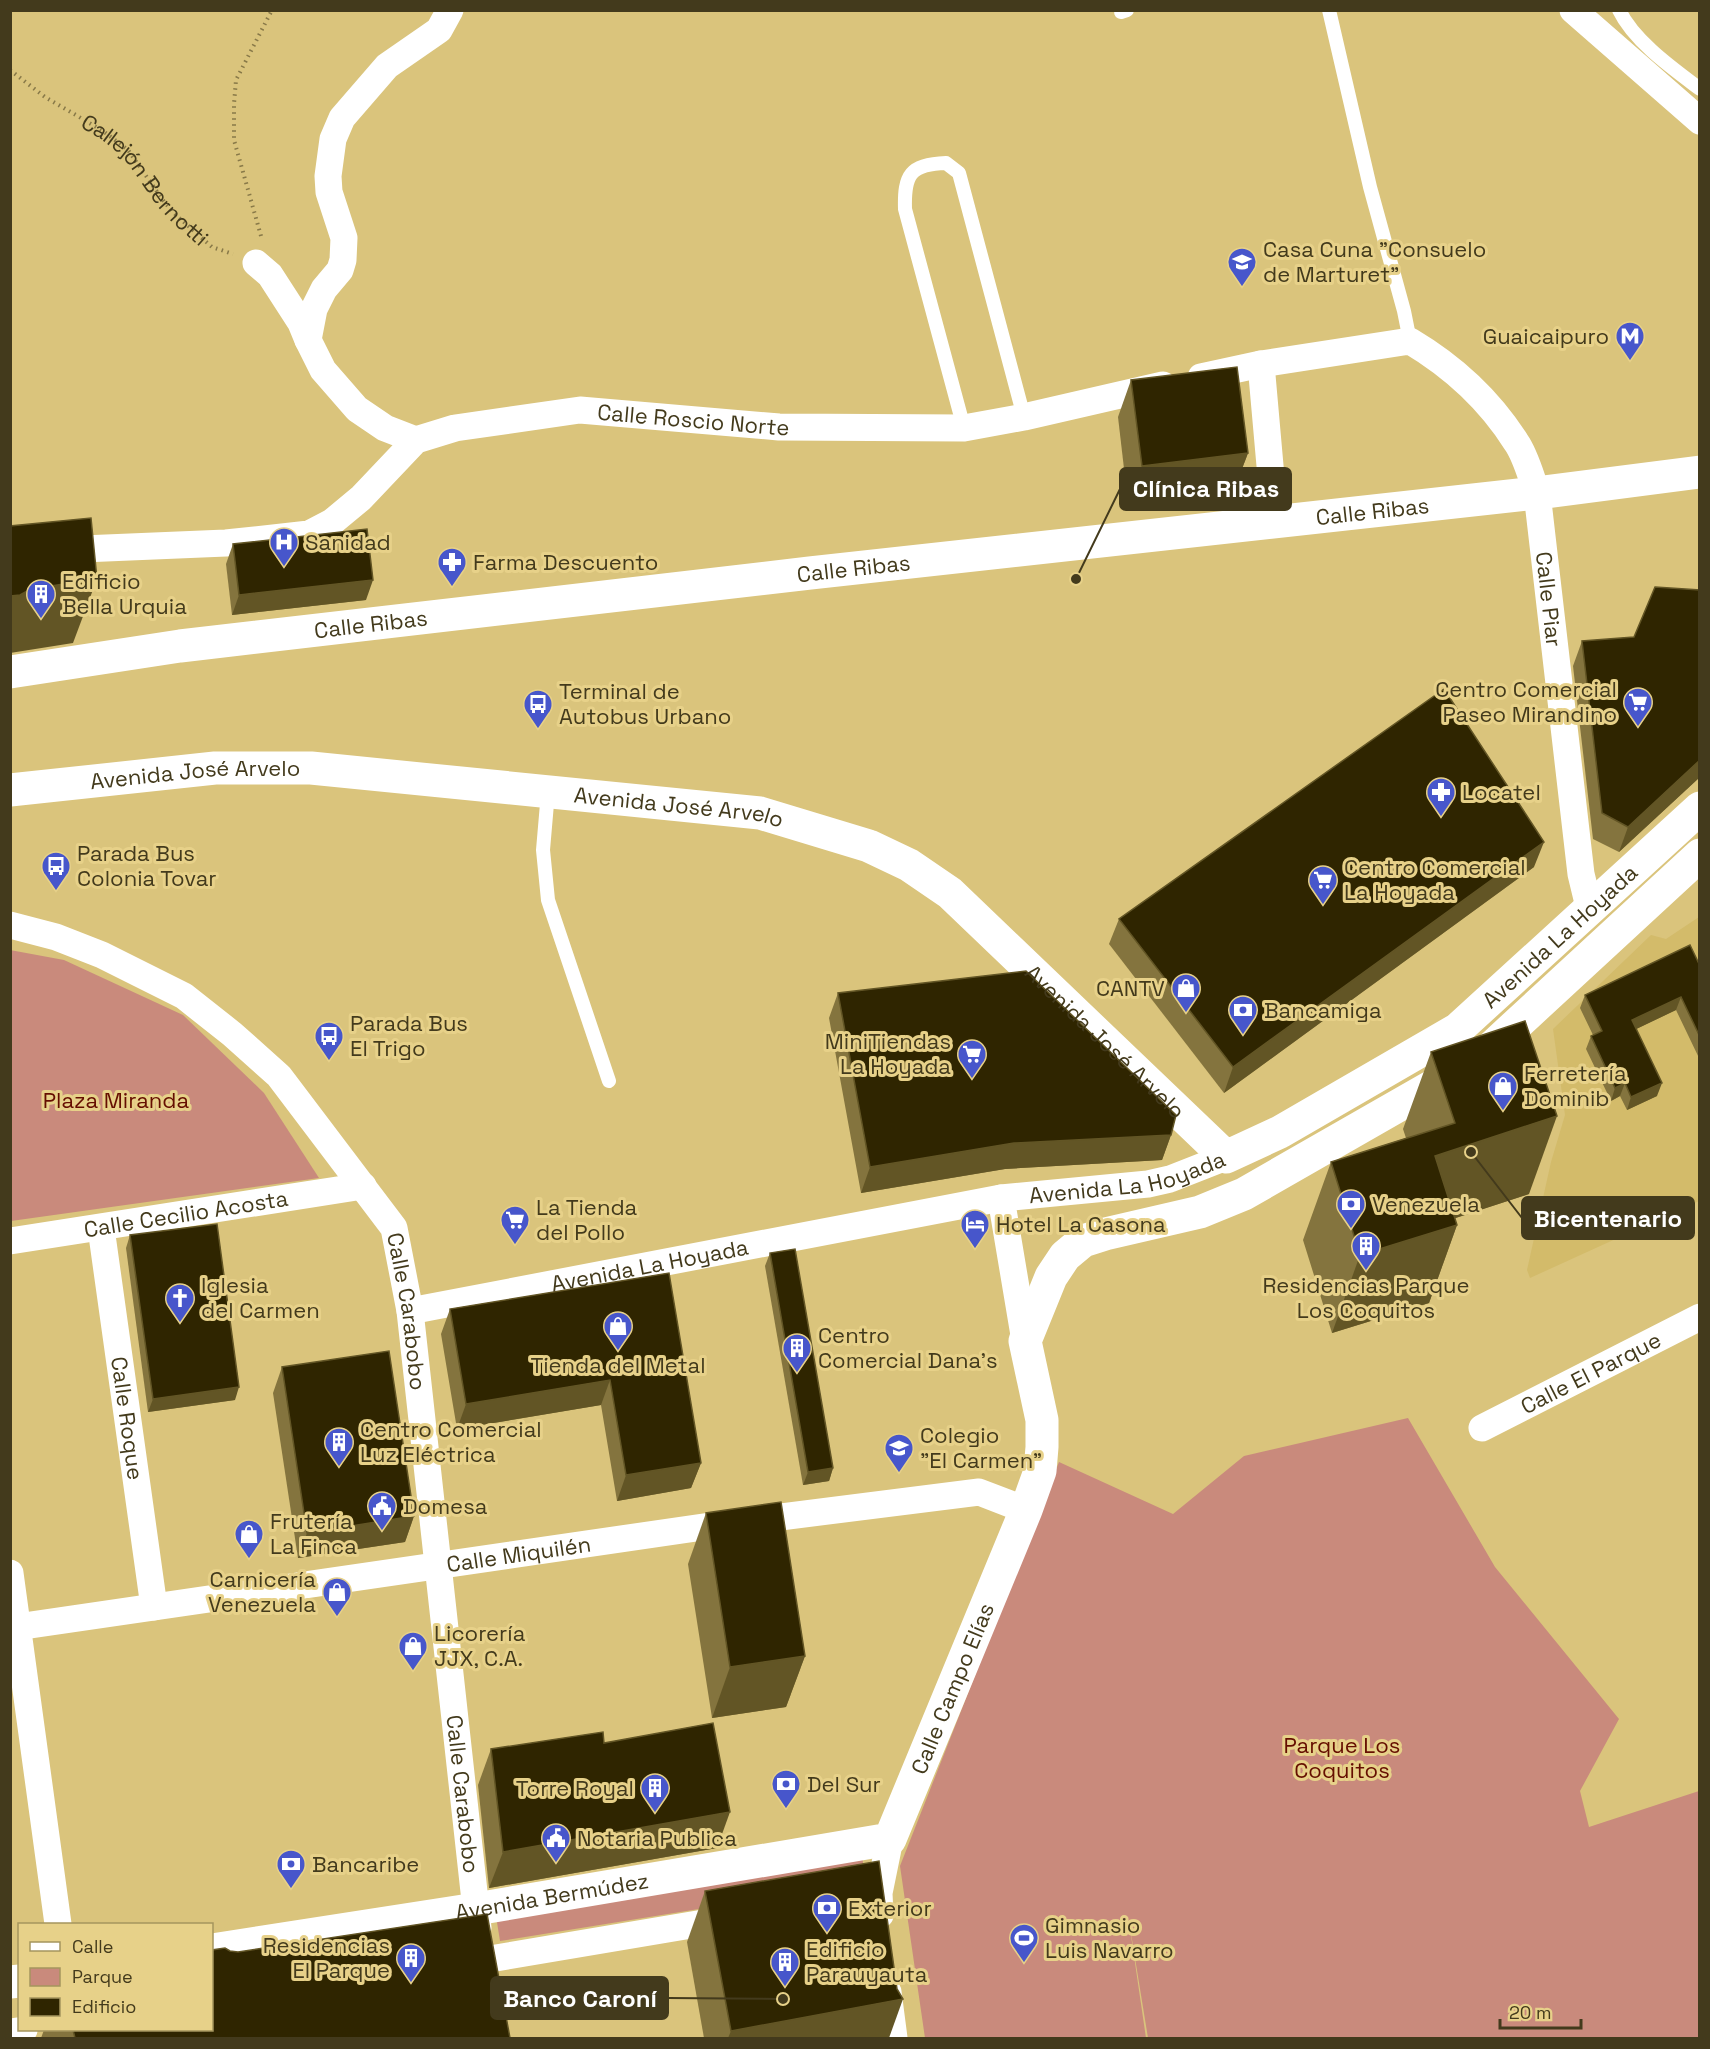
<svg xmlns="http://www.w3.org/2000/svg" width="1710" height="2049" font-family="'Space Grotesk',sans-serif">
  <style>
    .built { fill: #d3bb6a }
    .green { fill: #c98a7c }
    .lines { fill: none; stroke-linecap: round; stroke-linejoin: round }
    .path { stroke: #887948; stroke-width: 4; stroke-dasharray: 1.5 4.5; stroke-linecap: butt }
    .lane { stroke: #fff; stroke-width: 14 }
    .street { stroke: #fff; stroke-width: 27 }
    .secondary { stroke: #fff; stroke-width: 33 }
    .wall { fill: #84743e }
    .shaded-wall { fill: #625525 }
    .building { fill: #2f2500; stroke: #625525; stroke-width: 1.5 }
    .labels { text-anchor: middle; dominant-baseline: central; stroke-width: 6; stroke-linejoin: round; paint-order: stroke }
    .street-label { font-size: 22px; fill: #433a1c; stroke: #e7d189 }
    .poi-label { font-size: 22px; fill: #433a1c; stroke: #e7d189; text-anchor: start }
    .park-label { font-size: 22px; fill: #650e00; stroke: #e7d189 }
    .leader { fill: none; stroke: #433a1c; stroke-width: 2 }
    .callout-dot { fill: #433a1c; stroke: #e7d189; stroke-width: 2 }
    .callout { fill: #433a1c; stroke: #433a1c; stroke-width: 2 }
    .callout-label { font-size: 24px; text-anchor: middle; font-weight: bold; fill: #fff }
  </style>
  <rect width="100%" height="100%" fill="#dac47c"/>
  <path class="built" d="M1699,917V1201L1530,1278L1527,1270L1551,1162L1565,1115L1553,1029L1651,935L1666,939Z"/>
  <g class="green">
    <path d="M10,950L64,960L183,1015L264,1093L319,1178L11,1221Z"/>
    <path d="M1408,1418L1495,1567L1619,1719L1580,1791L1589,1827L1699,1791V2038H1148L1128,1915L1146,2038H925L900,1866L1059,1462L1173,1514L1244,1456Z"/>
    <path d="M862,1856L866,1882L500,1941L496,1916Z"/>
  </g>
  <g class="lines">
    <g class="path">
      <path id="s1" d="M10,70L45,97L103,131L119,143L128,150L165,203L177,216L212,247L233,254"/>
      <path d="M261,236L234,140V104L236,80L272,10"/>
    </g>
    <g class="lane">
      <path d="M1329,10L1370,187L1404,311L1410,341"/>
      <path d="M1619,10C1634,41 1672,68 1700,89"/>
      <path d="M1121,12L1127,10"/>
      <path d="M964,428L905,209C904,175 910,164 946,163L959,173L1024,417"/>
      <path d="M548,792L543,850L548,900L609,1081"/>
    </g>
    <g class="street">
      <path d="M1573,10L1700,121"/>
      <path d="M256,263L270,275L301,323L308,340L323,370L357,409L385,428L416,440"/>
      <path d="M308,340L314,309L324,289L340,270L343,260L344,238L329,192L328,176L333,139L342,118L387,66L439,30L450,10"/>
      <path d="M1261,364L1275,522"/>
      <path id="s2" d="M1201,377L1261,364L1410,341C1452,366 1490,401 1516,442C1526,456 1531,477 1537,493L1581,874L1589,907"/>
      <path id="s3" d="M10,552L226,543L309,534L332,522L361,498L416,440L455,428L580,410L779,427L964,428L1024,417L1163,385"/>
      <path id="s4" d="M10,925L56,937L102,955L184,996L232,1034L279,1076L394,1228L410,1311L478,1928"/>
      <path d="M1001,1198L1025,1341"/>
      <path id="s5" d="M101,1228L154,1607"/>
      <path id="s6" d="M10,1241L363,1186"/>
      <path id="s7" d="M410,1311L1001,1198L1148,1184L1170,1179L1226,1157"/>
      <path id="s8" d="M1482,1428L1700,1317"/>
      <path d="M10,1573L58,1924"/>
      <path id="s9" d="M10,1628L717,1525L979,1492L1026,1510"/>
      <path d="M880,1915L879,1893L890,1839"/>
      <path d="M460,1964L727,1919"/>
      <path d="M888,1992L894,2038"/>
      <path d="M10,2032L24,2030"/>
    </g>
    <g class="secondary">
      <path id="s10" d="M10,672L180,646L810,573L1537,493L1700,472"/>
      <path id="s11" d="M10,790L215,768H311L760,813L869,846L909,865L950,893L1226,1157L1280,1132L1458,1029L1700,808"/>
      <path id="s12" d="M212,1950L476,1909L890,1839L1026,1510L1040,1471L1042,1447V1420L1025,1341L1051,1277L1065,1256L1083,1241L1105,1234L1200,1212L1244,1194L1471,1064L1492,1047L1700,855"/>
      <path d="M10,1982L20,1981"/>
    </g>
  </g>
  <g class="wall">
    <path d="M1131,380L1248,453L1234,490L1128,503L1118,417Z"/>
    <path d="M233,544L366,600L232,615L226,564Z"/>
    <path d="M1700,590V777L1619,852L1593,839L1573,666L1582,641L1634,637Z"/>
    <path d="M1534,867L1224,1093L1109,944L1119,919Z"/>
    <path d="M1700,966V1060L1676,1010L1636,1029L1657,1096L1627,1110L1620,1096L1611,1101L1586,1049L1591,1036L1593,1035L1580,1008L1585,995Z"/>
    <path d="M838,993L1171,1135L1162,1160L1005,1169L861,1193L829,1018Z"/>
    <path d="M1431,1052L1529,1194L1455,1218L1457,1225L1429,1303L1332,1333L1303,1240L1331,1162L1406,1138L1403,1129Z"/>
    <path d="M130,1235L235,1400L148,1412L126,1248Z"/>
    <path d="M770,1253L833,1468L829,1481L803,1485L765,1266Z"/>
    <path d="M669,1273L701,1463L691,1488L617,1501L601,1405L457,1429L441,1334L450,1309Z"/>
    <path d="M282,1367L414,1516L405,1542L298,1558L273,1393Z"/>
    <path d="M706,1513L805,1656L786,1707L712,1718L688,1564Z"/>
    <path d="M604,1743L717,1848L489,1888L478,1785L491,1749Z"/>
    <path d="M705,1891L889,2038H704L687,1942Z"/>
    <path d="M230,1951L510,2038H41L44,2030H212Z"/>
  </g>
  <g class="shaded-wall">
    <path d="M1248,453L1234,490L1128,503L1142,466Z"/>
    <path d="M97,579L73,643L10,653V596L31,589Z"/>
    <path d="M373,580L366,600L232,615L239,595Z"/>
    <path d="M1700,760V777L1619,852L1628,827Z"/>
    <path d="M1544,842L1534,867L1224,1093L1233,1067Z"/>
    <path d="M1681,997L1676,1010L1628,1033L1632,1020Z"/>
    <path d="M1625,1083L1620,1096L1611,1101L1615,1088Z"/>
    <path d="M1662,1083L1657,1096L1627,1110L1631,1097Z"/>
    <path d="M1557,1116L1529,1194L1407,1234L1435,1156Z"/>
    <path d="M1171,1135L1162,1160L1005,1169L861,1193L870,1167L1014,1143Z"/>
    <path d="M1457,1225L1429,1303L1332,1333L1360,1255Z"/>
    <path d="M610,1380L601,1405L457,1429L466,1404Z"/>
    <path d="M239,1387L235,1400L148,1412L153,1399Z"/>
    <path d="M701,1463L691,1488L617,1501L626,1475Z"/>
    <path d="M833,1468L829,1481L803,1485L808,1472Z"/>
    <path d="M414,1516L405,1542L298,1558L307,1533Z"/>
    <path d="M805,1656L786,1707L712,1718L730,1667Z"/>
    <path d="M730,1812L717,1848L489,1888L503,1852Z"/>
    <path d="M903,1999L889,2038H728L731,2031Z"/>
  </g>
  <g class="building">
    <path d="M1237,367L1248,453L1142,466L1131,380Z"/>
    <path d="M91,518L97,579L31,589L20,595L10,596V526Z"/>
    <path d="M367,529L373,580L239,595L233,544Z"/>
    <path d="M1655,587L1700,590V760L1628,827L1602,813L1582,641L1634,637Z"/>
    <path d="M1444,689L1544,842L1233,1067L1119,919Z"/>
    <path d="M1690,945L1700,966V1037L1681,997L1632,1020L1662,1083L1631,1097L1625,1083L1615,1088L1591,1036L1602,1031L1585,995Z"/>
    <path d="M1026,971L1176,1115L1171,1135L1014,1143L870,1167L838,993Z"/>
    <path d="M1525,1021L1557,1116L1435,1156L1457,1225L1360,1255L1331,1162L1455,1123L1431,1052Z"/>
    <path d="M217,1224L239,1387L153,1399L130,1235Z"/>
    <path d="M795,1249L833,1468L808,1472L770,1253Z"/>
    <path d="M669,1273L701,1463L626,1475L610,1380L466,1404L450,1309Z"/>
    <path d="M389,1351L414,1516L307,1533L282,1367Z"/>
    <path d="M781,1502L805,1656L730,1667L706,1513Z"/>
    <path d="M713,1723L730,1812L503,1852L491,1749L603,1732L604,1743Z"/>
    <path d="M879,1861L897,1989L903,1999L731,2031L705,1891Z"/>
    <path d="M487,1914L510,2038H75L73,2030H212V1950L225,1948L230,1951L238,1952Z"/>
  </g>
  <defs>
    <g id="school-pin" transform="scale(1.5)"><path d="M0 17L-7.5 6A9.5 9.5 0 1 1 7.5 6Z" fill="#4756cb" stroke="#e7d189"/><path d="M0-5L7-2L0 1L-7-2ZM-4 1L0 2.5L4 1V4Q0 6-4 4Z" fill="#fff"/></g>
    <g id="metro-pin" transform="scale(1.5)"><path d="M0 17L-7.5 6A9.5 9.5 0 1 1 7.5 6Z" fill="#4756cb" stroke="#e7d189"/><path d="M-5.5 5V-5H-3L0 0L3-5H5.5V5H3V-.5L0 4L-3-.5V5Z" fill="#fff"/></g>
    <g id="hospital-pin" transform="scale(1.5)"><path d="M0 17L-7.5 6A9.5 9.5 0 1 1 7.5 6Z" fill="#4756cb" stroke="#e7d189"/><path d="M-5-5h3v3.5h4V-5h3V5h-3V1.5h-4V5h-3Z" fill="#fff"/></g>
    <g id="pharmacy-pin" transform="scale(1.5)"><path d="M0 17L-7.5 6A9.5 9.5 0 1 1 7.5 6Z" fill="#4756cb" stroke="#e7d189"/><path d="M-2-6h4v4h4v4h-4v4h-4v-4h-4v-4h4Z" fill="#fff"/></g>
    <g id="building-pin" transform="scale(1.5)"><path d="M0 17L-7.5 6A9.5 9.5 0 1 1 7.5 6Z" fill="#4756cb" stroke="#e7d189"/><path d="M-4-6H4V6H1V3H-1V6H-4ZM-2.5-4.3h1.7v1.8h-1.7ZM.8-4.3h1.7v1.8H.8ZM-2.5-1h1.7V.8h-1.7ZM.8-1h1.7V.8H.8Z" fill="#fff"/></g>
    <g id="supermarket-pin" transform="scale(1.5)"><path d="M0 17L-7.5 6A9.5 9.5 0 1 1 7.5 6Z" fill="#4756cb" stroke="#e7d189"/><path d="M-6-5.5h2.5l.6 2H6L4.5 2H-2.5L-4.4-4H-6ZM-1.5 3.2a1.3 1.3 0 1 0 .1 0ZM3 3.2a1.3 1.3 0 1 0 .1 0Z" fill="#fff"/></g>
    <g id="bus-pin" transform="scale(1.5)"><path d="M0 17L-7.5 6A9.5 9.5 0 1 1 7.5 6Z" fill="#4756cb" stroke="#e7d189"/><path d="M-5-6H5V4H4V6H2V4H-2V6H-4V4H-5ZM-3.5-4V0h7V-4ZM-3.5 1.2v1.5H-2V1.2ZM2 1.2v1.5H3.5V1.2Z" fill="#fff"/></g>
    <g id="shop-pin" transform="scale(1.5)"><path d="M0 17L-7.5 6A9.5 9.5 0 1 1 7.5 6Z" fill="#4756cb" stroke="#e7d189"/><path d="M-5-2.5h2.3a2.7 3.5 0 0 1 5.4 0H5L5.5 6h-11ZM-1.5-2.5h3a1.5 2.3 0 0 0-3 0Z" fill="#fff"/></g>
    <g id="bank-pin" transform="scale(1.5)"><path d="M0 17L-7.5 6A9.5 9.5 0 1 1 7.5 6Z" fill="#4756cb" stroke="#e7d189"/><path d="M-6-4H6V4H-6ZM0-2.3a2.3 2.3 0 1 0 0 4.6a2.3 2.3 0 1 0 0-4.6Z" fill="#fff"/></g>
    <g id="hotel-pin" transform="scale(1.5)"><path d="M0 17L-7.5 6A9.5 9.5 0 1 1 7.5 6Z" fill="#4756cb" stroke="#e7d189"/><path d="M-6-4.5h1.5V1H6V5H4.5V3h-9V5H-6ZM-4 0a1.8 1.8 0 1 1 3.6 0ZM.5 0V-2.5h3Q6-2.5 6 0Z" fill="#fff"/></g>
    <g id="church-pin" transform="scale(1.5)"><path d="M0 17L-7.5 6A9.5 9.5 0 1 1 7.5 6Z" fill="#4756cb" stroke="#e7d189"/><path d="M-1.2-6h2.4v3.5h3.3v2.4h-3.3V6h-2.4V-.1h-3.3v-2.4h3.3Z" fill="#fff"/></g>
    <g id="civic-pin" transform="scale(1.5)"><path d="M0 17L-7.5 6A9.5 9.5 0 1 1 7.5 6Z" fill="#4756cb" stroke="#e7d189"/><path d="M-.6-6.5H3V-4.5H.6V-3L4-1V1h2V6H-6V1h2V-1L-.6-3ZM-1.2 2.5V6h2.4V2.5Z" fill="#fff"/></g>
    <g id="stadium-pin" transform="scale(1.5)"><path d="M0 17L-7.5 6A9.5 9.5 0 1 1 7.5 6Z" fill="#4756cb" stroke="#e7d189"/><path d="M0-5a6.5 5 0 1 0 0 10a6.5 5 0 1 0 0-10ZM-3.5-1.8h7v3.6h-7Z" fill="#fff"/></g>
  </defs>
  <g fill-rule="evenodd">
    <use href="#school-pin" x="1242" y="262"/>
    <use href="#metro-pin" x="1630" y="336"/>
    <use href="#hospital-pin" x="284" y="542"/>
    <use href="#pharmacy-pin" x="452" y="562"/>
    <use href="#building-pin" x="41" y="594"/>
    <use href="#supermarket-pin" x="1638" y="702"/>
    <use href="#bus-pin" x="538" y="704"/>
    <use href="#pharmacy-pin" x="1441" y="792"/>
    <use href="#bus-pin" x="56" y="866"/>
    <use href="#supermarket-pin" x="1323" y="880"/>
    <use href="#shop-pin" x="1186" y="988"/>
    <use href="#bank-pin" x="1243" y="1010"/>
    <use href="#bus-pin" x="329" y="1036"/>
    <use href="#supermarket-pin" x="972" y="1054"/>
    <use href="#shop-pin" x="1503" y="1086"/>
    <use href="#bank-pin" x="1351" y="1204"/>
    <use href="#supermarket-pin" x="515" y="1220"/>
    <use href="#hotel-pin" x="975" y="1224"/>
    <use href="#building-pin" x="1366" y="1246"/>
    <use href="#church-pin" x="180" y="1298"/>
    <use href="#shop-pin" x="618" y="1326"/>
    <use href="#building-pin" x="797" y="1348"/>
    <use href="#building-pin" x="339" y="1442"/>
    <use href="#school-pin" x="899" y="1448"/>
    <use href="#civic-pin" x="382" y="1506"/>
    <use href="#shop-pin" x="249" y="1534"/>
    <use href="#shop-pin" x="337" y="1592"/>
    <use href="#shop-pin" x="413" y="1646"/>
    <use href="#bank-pin" x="786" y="1784"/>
    <use href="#building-pin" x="655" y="1788"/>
    <use href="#civic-pin" x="556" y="1838"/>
    <use href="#bank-pin" x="291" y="1864"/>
    <use href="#bank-pin" x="827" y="1908"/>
    <use href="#stadium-pin" x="1024" y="1938"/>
    <use href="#building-pin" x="411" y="1958"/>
    <use href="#building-pin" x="785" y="1962"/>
  </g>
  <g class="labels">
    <g class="street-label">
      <text stroke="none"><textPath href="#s1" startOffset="176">Callejón Bernotti</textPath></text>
      <text stroke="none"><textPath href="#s3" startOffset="724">Calle Roscio Norte</textPath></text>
      <text stroke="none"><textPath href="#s10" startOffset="1372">Calle Ribas</textPath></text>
      <text stroke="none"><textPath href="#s10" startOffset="850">Calle Ribas</textPath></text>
      <text stroke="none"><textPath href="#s2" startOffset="522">Calle Piar</textPath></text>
      <text stroke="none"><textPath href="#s10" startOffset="364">Calle Ribas</textPath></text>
      <text stroke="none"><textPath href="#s11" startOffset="186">Avenida José Arvelo</textPath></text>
      <text stroke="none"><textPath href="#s11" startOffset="672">Avenida José Arvelo</textPath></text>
      <text stroke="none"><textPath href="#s11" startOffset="1746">Avenida La Hoyada</textPath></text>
      <text stroke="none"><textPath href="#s11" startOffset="1176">Avenida José Arvelo</textPath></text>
      <text stroke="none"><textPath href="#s7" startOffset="730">Avenida La Hoyada</textPath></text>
      <text stroke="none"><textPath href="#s6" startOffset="178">Calle Cecilio Acosta</textPath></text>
      <text stroke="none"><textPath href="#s7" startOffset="244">Avenida La Hoyada</textPath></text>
      <text stroke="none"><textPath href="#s4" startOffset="588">Calle Carabobo</textPath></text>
      <text stroke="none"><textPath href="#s8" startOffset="122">Calle El Parque</textPath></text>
      <text stroke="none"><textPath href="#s5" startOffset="192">Calle Roque</textPath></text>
      <text stroke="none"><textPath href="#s9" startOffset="514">Calle Miquilén</textPath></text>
      <text stroke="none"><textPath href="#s12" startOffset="850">Calle Campo Elías</textPath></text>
      <text stroke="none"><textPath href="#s4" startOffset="1074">Calle Carabobo</textPath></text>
      <text stroke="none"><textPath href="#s12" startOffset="344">Avenida Bermúdez</textPath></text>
    </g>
    <g class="poi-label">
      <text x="1263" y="249">Casa Cuna "Consuelo<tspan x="1263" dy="25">de Marturet"</tspan></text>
      <text x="1609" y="336" text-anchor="end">Guaicaipuro</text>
      <text x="305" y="542">Sanidad</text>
      <text x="473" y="562">Farma Descuento</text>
      <text x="62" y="581">Edificio<tspan x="62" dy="25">Bella Urquia</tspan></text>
      <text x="1617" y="689" text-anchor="end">Centro Comercial<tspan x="1617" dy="25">Paseo Mirandino</tspan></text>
      <text x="559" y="691">Terminal de<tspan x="559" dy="25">Autobus Urbano</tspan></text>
      <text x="1462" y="792">Locatel</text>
      <text x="77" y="853">Parada Bus<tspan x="77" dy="25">Colonia Tovar</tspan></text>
      <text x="1344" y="867">Centro Comercial<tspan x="1344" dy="25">La Hoyada</tspan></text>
      <text x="1165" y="988" text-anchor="end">CANTV</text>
      <text x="1264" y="1010">Bancamiga</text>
      <text x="350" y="1023">Parada Bus<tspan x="350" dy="25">El Trigo</tspan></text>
      <text x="951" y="1041" text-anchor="end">MiniTiendas<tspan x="951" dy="25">La Hoyada</tspan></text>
      <text x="1524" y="1073">Ferretería<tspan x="1524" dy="25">Dominib</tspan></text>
      <text x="1372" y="1204">Venezuela</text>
      <text x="536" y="1207">La Tienda<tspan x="536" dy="25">del Pollo</tspan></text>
      <text x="996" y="1224">Hotel La Casona</text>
      <text x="201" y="1285">Iglesia<tspan x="201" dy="25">del Carmen</tspan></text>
      <text x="1366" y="1285" text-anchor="middle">Residencias Parque<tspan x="1366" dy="25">Los Coquitos</tspan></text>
      <text x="818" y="1335">Centro<tspan x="818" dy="25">Comercial Dana's</tspan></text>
      <text x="618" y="1365" text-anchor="middle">Tienda del Metal</text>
      <text x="360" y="1429">Centro Comercial<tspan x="360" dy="25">Luz Eléctrica</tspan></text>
      <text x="920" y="1435">Colegio<tspan x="920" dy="25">"El Carmen"</tspan></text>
      <text x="403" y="1506">Domesa</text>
      <text x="270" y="1521">Frutería<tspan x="270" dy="25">La Finca</tspan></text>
      <text x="316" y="1579" text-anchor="end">Carnicería<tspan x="316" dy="25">Venezuela</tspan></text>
      <text x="434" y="1633">Licorería<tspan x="434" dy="25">JJX, C.A.</tspan></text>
      <text x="807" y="1784">Del Sur</text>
      <text x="634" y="1788" text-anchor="end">Torre Royal</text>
      <text x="577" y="1838">Notaria Publica</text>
      <text x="312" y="1864">Bancaribe</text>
      <text x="848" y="1908">Exterior</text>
      <text x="1045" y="1925">Gimnasio<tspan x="1045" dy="25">Luis Navarro</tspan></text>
      <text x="390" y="1945" text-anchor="end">Residencias<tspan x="390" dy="25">El Parque</tspan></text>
      <text x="806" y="1949">Edificio<tspan x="806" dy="25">Parauyauta</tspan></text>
    </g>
    <g class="park-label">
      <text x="116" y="1100">Plaza Miranda</text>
      <text x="1342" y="1745">Parque Los<tspan x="1342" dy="25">Coquitos</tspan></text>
    </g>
  </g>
  <path class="leader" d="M1076 579L1120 489M1471 1152L1522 1218M783 1999L668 1998"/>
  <g class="callout-dot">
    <circle cx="1076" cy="579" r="6"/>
    <circle cx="1471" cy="1152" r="6"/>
    <circle cx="783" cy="1999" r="6"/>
  </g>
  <g class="callout">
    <rect x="1120" y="468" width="171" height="42" rx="6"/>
    <rect x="1522" y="1197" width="172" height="42" rx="6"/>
    <rect x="491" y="1977" width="177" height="42" rx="6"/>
  </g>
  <g class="callout-label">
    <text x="1206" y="497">Clínica Ribas</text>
    <text x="1608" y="1227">Bicentenario</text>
    <text x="580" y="2007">Banco Caroní</text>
  </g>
  <rect width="1710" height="2049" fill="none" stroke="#433a1c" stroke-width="24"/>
  <rect x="18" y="1923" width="195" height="108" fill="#e7d189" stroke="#a5955d" stroke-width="1.5"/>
  <rect x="30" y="1942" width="30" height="9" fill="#ffffff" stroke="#a5955d" stroke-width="1.5"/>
  <text x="72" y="1953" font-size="18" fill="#433a1c">Calle</text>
  <rect x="30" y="1968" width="30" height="18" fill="#c98a7c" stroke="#a5955d" stroke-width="1.5"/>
  <text x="72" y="1983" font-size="18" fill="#433a1c">Parque</text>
  <rect x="30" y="1998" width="30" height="18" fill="#2f2500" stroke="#a5955d" stroke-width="1.5"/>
  <text x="72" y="2013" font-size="18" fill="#433a1c">Edificio</text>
  <path d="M1500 2019v9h81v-9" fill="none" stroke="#433a1c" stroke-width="3"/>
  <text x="1509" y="2019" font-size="18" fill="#433a1c" stroke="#e7d189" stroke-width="4.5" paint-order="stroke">20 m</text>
</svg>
